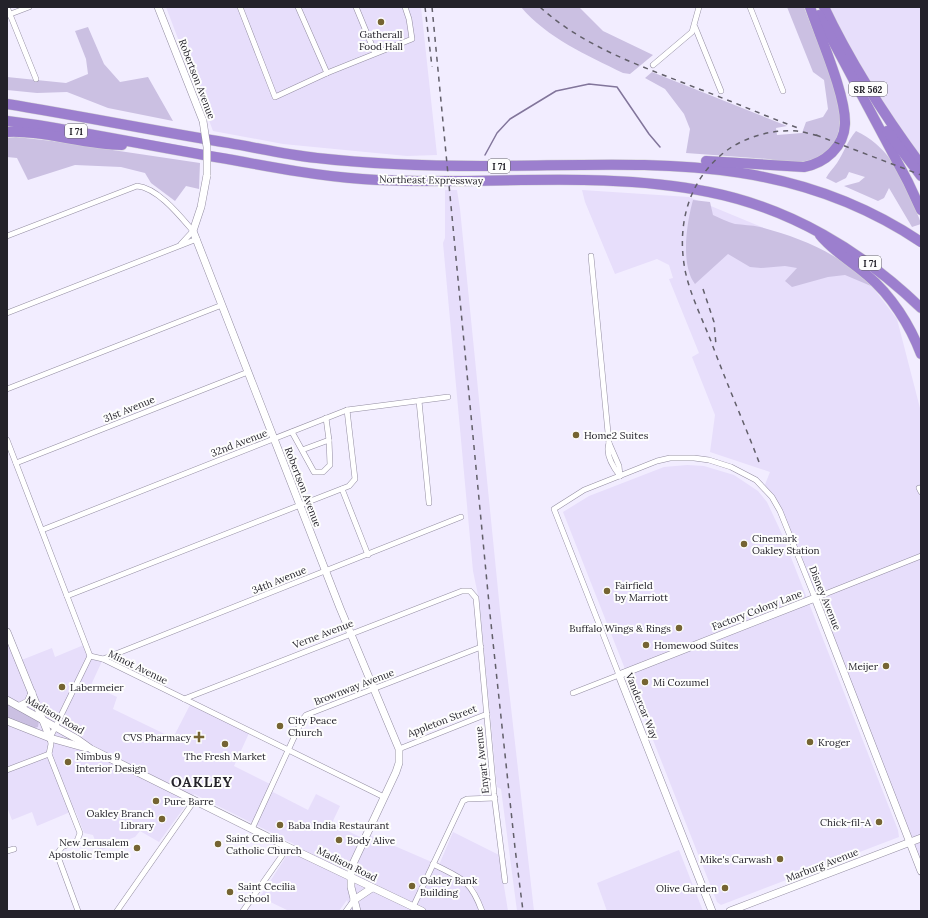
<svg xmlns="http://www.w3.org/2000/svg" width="928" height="918" font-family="Lora,serif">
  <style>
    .built { fill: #e7defb }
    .green { fill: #cbc0e2 }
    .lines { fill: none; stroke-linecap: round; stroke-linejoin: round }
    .stream { stroke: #82759b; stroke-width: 1.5 }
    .street-casing { stroke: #938da1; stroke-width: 6 }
    .secondary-casing { stroke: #938da1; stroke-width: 8 }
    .highway-casing { stroke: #d3d3d4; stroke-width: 11 }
    .street { stroke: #fff; stroke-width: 5 }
    .secondary { stroke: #fff; stroke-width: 7 }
    .highway { stroke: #9c7fce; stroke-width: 10 }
    .rail { stroke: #625f6a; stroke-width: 1.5; stroke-dasharray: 5 5; stroke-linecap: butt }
    .secondary-bridge-casing { stroke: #938da1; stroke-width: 8; stroke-linecap: butt }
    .secondary-bridge { stroke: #fff; stroke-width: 7 }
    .poi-dot { fill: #756432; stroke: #fdfdfd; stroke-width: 1.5 }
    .labels { text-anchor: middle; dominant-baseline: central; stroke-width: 4; stroke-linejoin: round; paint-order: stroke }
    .shield { fill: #fdfdfd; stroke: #656469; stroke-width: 1 }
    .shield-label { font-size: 9px; font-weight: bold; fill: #24222a }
    .poi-label { font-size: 10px; fill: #24222a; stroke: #fdfdfd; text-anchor: start }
    .street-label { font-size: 10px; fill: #24222a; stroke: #fdfdfd }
    .district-label { font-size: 14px; font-weight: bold; letter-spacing: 1px; fill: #24222a; stroke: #fdfdfd }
  </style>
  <rect width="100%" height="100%" fill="#f2edff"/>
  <g class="built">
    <path d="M166,7H421L437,155L407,156L283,144L213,131Z"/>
    <path d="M824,7H921V165Z"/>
    <path d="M445,190H457L460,209L500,610L534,911H517L501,789L497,787L479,600L473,571L443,243L445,238Z"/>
    <path d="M582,190L689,197L810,247L845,263L871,285L897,319L921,412V871L780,511L764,487L770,472L710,452L715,415L692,357L699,353L669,279L673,278L669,265L657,259L615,274L585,202Z"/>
    <path d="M687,465L704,466L734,475L758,491L767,502L781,532L898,830L899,837L721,905L717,902L563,512L589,496L664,467Z"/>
    <path d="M7,632L19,661L52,648L55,657L86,644L90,656L103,659L91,685L117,697L113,709L173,738L191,703L250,731L234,766L272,785L269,790L308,810L316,794L340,806L332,823L364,839L367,834L434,863L469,886L481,911H351L347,900L339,911H289L260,897L294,844L194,794L159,842L140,831L135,837L99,851L93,835L84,833L75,810L37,826L32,812L12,820L7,807Z"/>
    <path d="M453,832L499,855L508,911H485L476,890L468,880L439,865Z"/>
    <path d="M679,850L703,911H607L597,883Z"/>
  </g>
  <g class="green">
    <path d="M521,7H579L603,31L653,55L630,74L623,73C587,55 547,38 521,7Z"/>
    <path d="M787,7H804L830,74L842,114L838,135L831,149L816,159L791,164L768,159L686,153L690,129L684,114L665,89L645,78L652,72L787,126L776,128L777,135L802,133L806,122L823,117L828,109L824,80L813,72Z"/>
    <path d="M88,27L104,64L120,82L148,77L173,121L108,108L67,92L37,93L7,90V77L66,83L88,74L86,59L75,31Z"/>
    <path d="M856,131C886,145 899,170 911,199C914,207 919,216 921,224L912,227L889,188L884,198L878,201L844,186L859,182L865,177L849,172L846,178L836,183L826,178C829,172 833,169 837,163C844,152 847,142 856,131Z"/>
    <path d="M16,137L52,141L200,163L199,189L186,186L175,201L151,183L145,173L121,167L75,165L28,180L17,158L7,157V138Z"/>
    <path d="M693,200L710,202L713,215C720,218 728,222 735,224C743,225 751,225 760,227C802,238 841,254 871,286L845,275L828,277L792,287L785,281L797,268L785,266L761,268L750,267L728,254L695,284C680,265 687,221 693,200Z"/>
    <path d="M7,703L39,721L38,727L35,728L7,719Z"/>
  </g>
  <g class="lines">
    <path class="stream" d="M485,155L497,133L510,119L556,91L589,84L617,87L649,134L660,147"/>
    <g class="street-casing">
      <g id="street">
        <path d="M7,7L36,79"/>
        <path d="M240,7L275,97L327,73L412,39L409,19L405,7"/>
        <path d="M298,7L327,73"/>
        <path d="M356,7L375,53"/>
        <path d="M750,7L783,91"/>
        <path d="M8,15L29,7"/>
        <path d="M695,27L721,91"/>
        <path d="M653,65L692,32L699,7"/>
        <path d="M7,236L137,186C158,188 180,216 193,231L181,244"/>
        <path d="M591,256L609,443C605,454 613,467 620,476"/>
        <path d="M7,313L197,239"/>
        <path d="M7,389L222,305"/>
        <path d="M419,401L429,503"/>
        <path d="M326,418L329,440"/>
        <path d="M292,432L314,472H323L330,465L329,440L302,450"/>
        <path d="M7,440L90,656"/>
        <path d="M609,443L619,466L620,476"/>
        <path d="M16,463L248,372"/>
        <path d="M919,488L921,492"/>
        <path d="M342,489L368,555"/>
        <path d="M42,530L347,410L448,397"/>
        <path d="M67,596L349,486L355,479L347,410"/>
        <path d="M90,656L103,659L384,797"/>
        <path d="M103,659L461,517"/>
        <path d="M573,693L619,675L554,509L584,490L657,461L670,458H694L709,460L731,467L756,480L772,497L780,511L815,598L921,556"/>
        <path d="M184,699L462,591H470L476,598L494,794L505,881"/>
        <path d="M399,749L487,714"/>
        <path d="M7,770L49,754"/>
        <path d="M252,829L302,720L306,715L481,647"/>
        <path d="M7,851L14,849"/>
        <path d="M433,864C462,879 470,879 482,911"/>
        <path d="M413,907L463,801L467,799L495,798"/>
        <path d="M78,911L57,854L62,847L77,841L80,833L49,754L51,744L50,738L90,656"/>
        <path d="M117,911L194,801"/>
        <path d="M243,911L288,847"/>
        <path d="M346,911L354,900"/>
      </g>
    </g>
    <g class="secondary-casing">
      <g id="secondary">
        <path d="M158,7L203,121"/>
        <path d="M207,175L201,207L193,231L340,608L399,749V763L396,772L351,868V887L357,911"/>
        <path d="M7,632L50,738"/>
        <path d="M7,700L77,739L91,749L288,847L422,911"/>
        <path d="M20,706L28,702L32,693"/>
        <path d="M7,721L50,738L86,748"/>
        <path d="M354,900L372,888"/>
        <path d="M712,911L619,675L815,598L921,871"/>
        <path d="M730,911L921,838"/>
      </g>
    </g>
    <g class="highway-casing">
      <g id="highway">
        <path d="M824,7C851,64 884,115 921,165"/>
        <path d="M819,15L908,182L921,210"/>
        <path d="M7,104C81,116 155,131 229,143C258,148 287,155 317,158C371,164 426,166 481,166C640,166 781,148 921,242"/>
        <path d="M7,121L37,125C103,136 168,149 233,160C276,168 319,176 362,179C476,187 596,169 709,192C790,208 862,251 921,308"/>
        <path d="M887,131L921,176"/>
        <path d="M7,132C43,130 85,145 122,145"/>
        <path d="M706,161L804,167C825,163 844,147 845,124C846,95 820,37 810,7"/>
        <path d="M820,235C834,252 851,261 867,275C891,295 910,325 921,354"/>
      </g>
    </g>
    <use href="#street" class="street"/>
    <use href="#secondary" class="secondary"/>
    <use href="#highway" class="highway"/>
    <g class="rail">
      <path d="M425,7L432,67"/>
      <path d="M432,7L490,614L515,848L523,911"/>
      <path d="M540,7C585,48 644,67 699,89C734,102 767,117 801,129"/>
      <path d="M816,135L921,175"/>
      <path d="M703,289L714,322L716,345"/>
      <path d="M759,462C744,423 727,384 712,344C703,320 690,295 685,270C677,227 687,184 721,155C741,138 770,129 797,131C805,132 813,135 820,136"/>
    </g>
    <g class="secondary-bridge-casing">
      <path id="secondary-bridge" d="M203,121L207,147V175"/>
    </g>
    <use href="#secondary-bridge" class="secondary-bridge"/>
  </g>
  <g class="poi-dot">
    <circle cx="381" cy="22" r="4"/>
    <circle cx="576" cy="435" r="4"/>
    <circle cx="744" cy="544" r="4"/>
    <circle cx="607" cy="591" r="4"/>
    <circle cx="679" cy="628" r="4"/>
    <circle cx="646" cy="645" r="4"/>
    <circle cx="886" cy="666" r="4"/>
    <circle cx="645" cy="682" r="4"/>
    <circle cx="62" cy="687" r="4"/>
    <circle cx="280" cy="726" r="4"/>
    <path d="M197 731h4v4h4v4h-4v4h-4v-4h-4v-4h4z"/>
    <circle cx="810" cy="742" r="4"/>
    <circle cx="225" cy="744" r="4"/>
    <circle cx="68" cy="762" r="4"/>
    <circle cx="156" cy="801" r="4"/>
    <circle cx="162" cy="819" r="4"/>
    <circle cx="879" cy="822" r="4"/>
    <circle cx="280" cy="825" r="4"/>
    <circle cx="339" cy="840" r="4"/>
    <circle cx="218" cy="844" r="4"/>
    <circle cx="137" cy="848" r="4"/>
    <circle cx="780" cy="859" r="4"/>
    <circle cx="412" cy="886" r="4"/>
    <circle cx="725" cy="888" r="4"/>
    <circle cx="230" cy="892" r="4"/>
  </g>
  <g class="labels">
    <g class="shield">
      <rect x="849" y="82" width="38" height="14" rx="3"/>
      <rect x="65" y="124" width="22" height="14" rx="3"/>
      <rect x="488" y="159" width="22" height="14" rx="3"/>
      <rect x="859" y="256" width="22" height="14" rx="3"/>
    </g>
    <g class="shield-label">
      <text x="868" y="89">SR 562</text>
      <text x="76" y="131">I 71</text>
      <text x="499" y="166">I 71</text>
      <text x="870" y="263">I 71</text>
    </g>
    <g class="poi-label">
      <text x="381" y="34" text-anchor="middle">Gatherall<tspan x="381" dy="12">Food Hall</tspan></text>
      <text x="584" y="435">Home2 Suites</text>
      <text x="752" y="538">Cinemark<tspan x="752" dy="12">Oakley Station</tspan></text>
      <text x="615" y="585">Fairfield<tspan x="615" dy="12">by Marriott</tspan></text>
      <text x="671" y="628" text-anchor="end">Buffalo Wings &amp; Rings</text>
      <text x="654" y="645">Homewood Suites</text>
      <text x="878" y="666" text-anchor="end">Meijer</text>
      <text x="653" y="682">Mi Cozumel</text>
      <text x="70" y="687">Labermeier</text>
      <text x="288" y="720">City Peace<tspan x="288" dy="12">Church</tspan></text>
      <text x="191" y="737" text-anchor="end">CVS Pharmacy</text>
      <text x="818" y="742">Kroger</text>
      <text x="76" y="756">Nimbus 9<tspan x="76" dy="12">Interior Design</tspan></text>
      <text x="225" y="756" text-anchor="middle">The Fresh Market</text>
      <text x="164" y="801">Pure Barre</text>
      <text x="154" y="813" text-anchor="end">Oakley Branch<tspan x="154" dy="12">Library</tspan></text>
      <text x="871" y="822" text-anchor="end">Chick-fil-A</text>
      <text x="288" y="825">Baba India Restaurant</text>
      <text x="226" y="838">Saint Cecilia<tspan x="226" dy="12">Catholic Church</tspan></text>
      <text x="347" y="840">Body Alive</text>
      <text x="129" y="842" text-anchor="end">New Jerusalem<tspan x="129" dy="12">Apostolic Temple</tspan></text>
      <text x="772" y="859" text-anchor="end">Mike's Carwash</text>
      <text x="420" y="880">Oakley Bank<tspan x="420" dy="12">Building</tspan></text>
      <text x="238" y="886">Saint Cecilia<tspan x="238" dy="12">School</tspan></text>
      <text x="717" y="888" text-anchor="end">Olive Garden</text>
    </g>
    <g class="street-label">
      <text transform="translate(197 79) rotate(69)">Robertson Avenue</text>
      <text transform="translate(431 180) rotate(1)">Northeast Expressway</text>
      <text transform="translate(129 409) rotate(-22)">31st Avenue</text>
      <text transform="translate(239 443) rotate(-21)">32nd Avenue</text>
      <text transform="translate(303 487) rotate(69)">Robertson Avenue</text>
      <text transform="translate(279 580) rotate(-22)">34th Avenue</text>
      <text transform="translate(825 598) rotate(68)">Disney Avenue</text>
      <text transform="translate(757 610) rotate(-21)">Factory Colony Lane</text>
      <text transform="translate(323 634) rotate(-21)">Verne Avenue</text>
      <text transform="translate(138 667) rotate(26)">Minot Avenue</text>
      <text transform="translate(354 687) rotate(-21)">Brownway Avenue</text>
      <text transform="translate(642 706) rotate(68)">Vandercar Way</text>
      <text transform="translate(55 715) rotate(30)">Madison Road</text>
      <text transform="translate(442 721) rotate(-21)">Appleton Street</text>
      <text transform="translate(482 760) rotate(-96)">Enyart Avenue</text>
      <text transform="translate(347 864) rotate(26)">Madison Road</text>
      <text transform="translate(822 865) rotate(-21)">Marburg Avenue</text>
    </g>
    <g class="district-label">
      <text x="202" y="782">OAKLEY</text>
    </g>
  </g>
  <rect width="928" height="918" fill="none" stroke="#24222a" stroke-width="16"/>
</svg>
